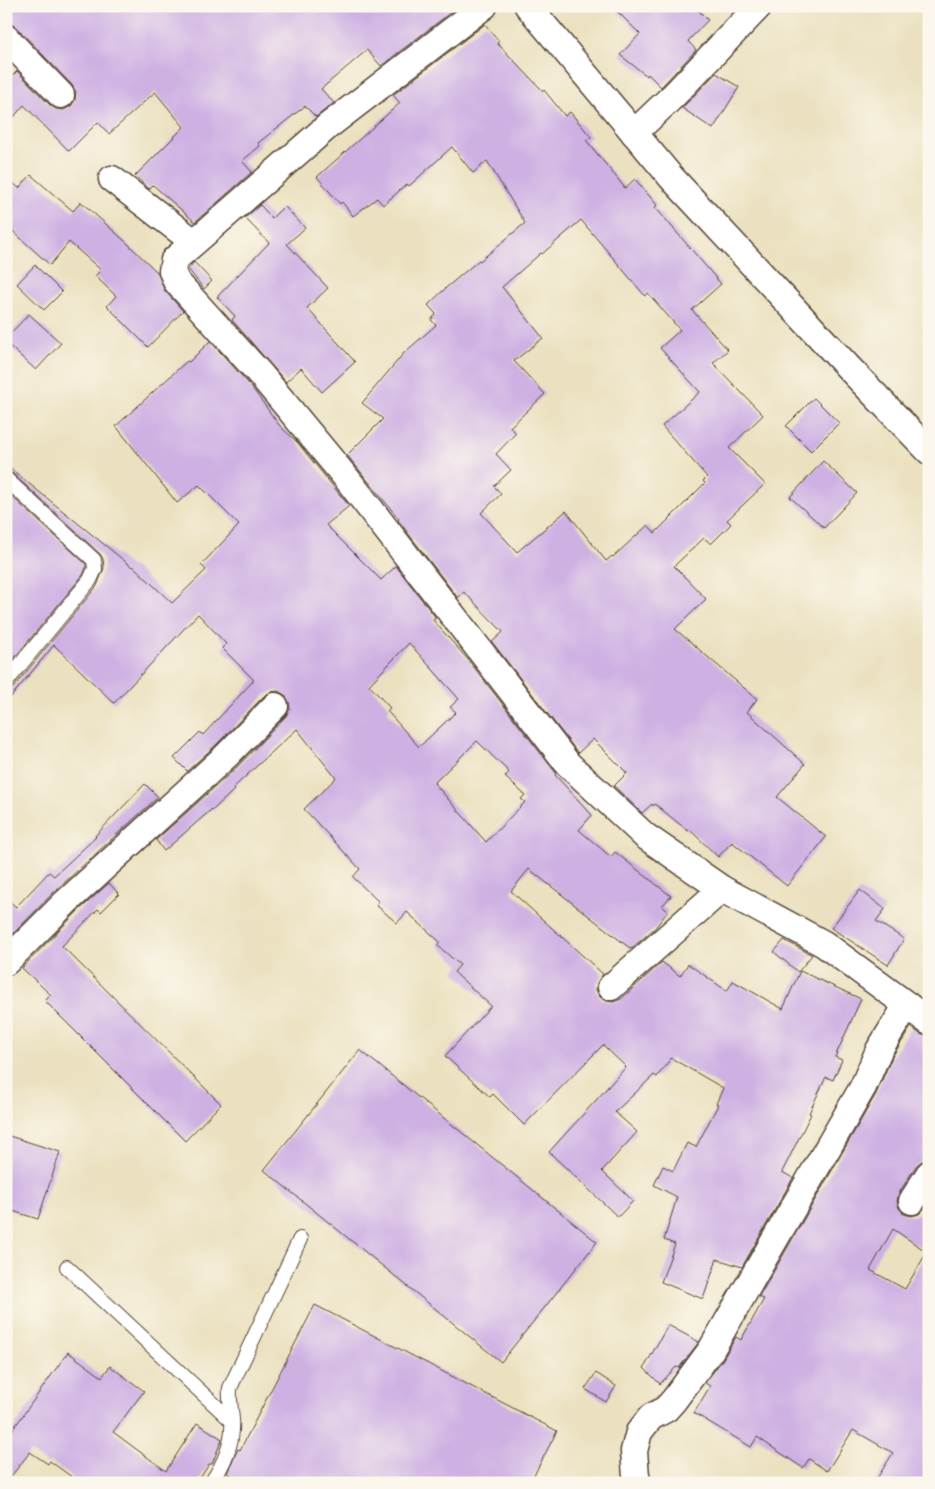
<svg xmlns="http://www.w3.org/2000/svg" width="935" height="1489" font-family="'Architects Daughter',sans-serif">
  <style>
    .building { fill: #ceb0e3; fill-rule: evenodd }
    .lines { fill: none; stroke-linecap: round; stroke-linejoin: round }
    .service-casing { stroke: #554536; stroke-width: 16 }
    .minor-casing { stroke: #554536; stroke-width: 29 }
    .service { stroke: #fff; stroke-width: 14 }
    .minor { stroke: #fff; stroke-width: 26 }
  </style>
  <rect width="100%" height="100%" fill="#fbf7ec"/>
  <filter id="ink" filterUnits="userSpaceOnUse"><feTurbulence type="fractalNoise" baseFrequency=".02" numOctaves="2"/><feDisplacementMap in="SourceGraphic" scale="10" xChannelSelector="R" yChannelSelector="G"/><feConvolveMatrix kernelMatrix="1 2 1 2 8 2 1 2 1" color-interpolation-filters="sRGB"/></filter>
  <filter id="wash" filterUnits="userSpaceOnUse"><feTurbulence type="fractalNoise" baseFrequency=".0096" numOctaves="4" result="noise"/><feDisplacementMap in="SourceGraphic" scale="20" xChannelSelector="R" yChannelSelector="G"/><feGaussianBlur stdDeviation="1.12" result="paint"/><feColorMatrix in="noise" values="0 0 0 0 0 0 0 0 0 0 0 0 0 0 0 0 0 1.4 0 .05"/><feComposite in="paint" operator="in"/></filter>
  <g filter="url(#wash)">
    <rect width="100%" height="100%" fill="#ebe1c0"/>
    <g id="blocks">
      <g class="building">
        <path d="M6,6H459L381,66L367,50L321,89L334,103L316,117L305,106L258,143L260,146L242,161L252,172L195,222L153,185L149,189L135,176L184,127L155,92L109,134L98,122L69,151L24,105L6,126V83L17,71L50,105L56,109L64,110L71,106L75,100L76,92L72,85L17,28L11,24L6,23Z"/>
        <path d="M612,6H694L708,20L688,41L696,50L661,87L648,74L647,76L620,55L640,34Z"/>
        <path d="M485,24L499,41L497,43L543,91L544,90L565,116L570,112L591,137L586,140L625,188L635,179L657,205L655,207L721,284L692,310L728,350L713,363L763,415L729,448L765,484L727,520L731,524L711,544L704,538L674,566L706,599L675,629L757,699L747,712L805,764L777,797L826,837L787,886L732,842L718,857L689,829L688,831L655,804L653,806L652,804L642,813L614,786L627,773L593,739L578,753L492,642L503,632L464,592L458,598L398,520L399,519L347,455L383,419L362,403L404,353L436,325L431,320L436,314L428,305L447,287L479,260L480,261L525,223L487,161L473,173L452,147L409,186L407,184L383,205L377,198L353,216L342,202L340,204L317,177L400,103L393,95ZM581,220L645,296L648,293L680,330L660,348L700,392L662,426L707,477L703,481L705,483L655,533L648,525L613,557L612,556L606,561L566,511L517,552L481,513L501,494L494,486L511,470L496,454L516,433L510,427L545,394L514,361L543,338L502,287L541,253L542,254Z"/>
        <path d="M716,73L739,87L713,129L682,108Z"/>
        <path d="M31,175L73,211L81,202L125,241L158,273L165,291L183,311L148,347L107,306L116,296L95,276L101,270L69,242L50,265L6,225V177L19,188Z"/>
        <path d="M260,205L272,218L284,206L305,228L287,244L328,288L307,308L355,362L322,392L301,368L286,382L232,320L235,316L217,297L269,243L245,218Z"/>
        <path d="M194,262L212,281L204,289L188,269Z"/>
        <path d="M35,265L62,292L44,310L17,284Z"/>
        <path d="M29,314L61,343L36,370L6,343V338Z"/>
        <path d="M210,341L250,385L279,425L297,442L349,506L326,525L381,580L396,566L436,618L433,620L469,661L556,773L555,775L592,815L579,830L611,857L615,852L671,896L662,906L668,911L655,928L631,949L529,869L511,891L603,974L597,983L596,990L600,997L607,1001L613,1002L621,999L662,962L680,976L688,964L727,991L733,981L783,1009L800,971L861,999L835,1057L842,1060L833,1080L826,1077L809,1113L811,1114L782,1172L793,1178L742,1267L717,1259L703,1299L661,1282L675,1244L664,1240L677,1197L654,1185L663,1166L673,1171L687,1143L696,1147L718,1105L716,1104L723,1088L671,1058L657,1077L654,1075L615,1112L637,1132L602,1171L633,1201L618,1217L549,1152L626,1067L603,1045L524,1125L493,1094L490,1097L445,1056L491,1006L454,972L460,965L437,945L440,942L407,912L397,923L376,905L379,902L353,877L360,869L304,809L336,778L297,729L233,788L234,790L213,810L212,809L164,851L156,840L237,767L286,716L290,709L289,702L285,695L278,691L271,692L264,696L216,745L187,771L174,758L200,732L203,735L253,681V679L222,648L226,644L200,616L198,614L114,703L54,645L6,703V691L13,688L97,586L104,568L103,559L100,554L12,473L6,470V465L132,567L133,566L172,603L206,570L201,565L239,525L199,485L177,503L116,426L187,361L189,362ZM409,643L459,699L450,707L456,712L419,747L387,711L390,708L369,685ZM477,741L509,772L505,777L525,795L521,799L525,802L486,842L434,783Z"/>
        <path d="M814,398L839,423L811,451L786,426Z"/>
        <path d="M823,461L857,493L824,528L790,497Z"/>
        <path d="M6,491L86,564V568L83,575L6,668Z"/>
        <path d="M145,784L158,797L55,891L6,941V898L16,907L49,872L54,876L96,837L95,836Z"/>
        <path d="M109,883L119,894L101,912L98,909L62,946L221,1104L185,1141L45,1001L51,995L22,968L76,913Z"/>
        <path d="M860,890L885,909L876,921L904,939L888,965L831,928Z"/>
        <path d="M784,940L812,955L798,972L774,952Z"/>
        <path d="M911,1027L920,1034L929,1037V1159L922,1161L916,1166L899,1193L897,1201L899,1208L904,1214L911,1216L919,1214L929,1203V1483H874L893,1453L853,1430L827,1471L809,1459L803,1468L757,1437L751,1447L694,1413L710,1386L705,1383L723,1359L736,1337L741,1340L764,1299L759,1297L876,1094L892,1057ZM893,1229L927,1252L905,1289L870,1270Z"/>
        <path d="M360,1050L597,1242L501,1362L264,1170Z"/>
        <path d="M6,1135L60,1152L38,1219L6,1209Z"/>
        <path d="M315,1305L557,1431L530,1483H246L227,1473L238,1449L240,1450Z"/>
        <path d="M668,1325L699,1342L679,1368L676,1367L660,1384L644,1368Z"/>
        <path d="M68,1352L102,1377L110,1366L144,1391L113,1432L166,1471L197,1423L222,1439L212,1464H209L197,1483H80L50,1461L48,1464L30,1452L6,1483V1439Z"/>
        <path d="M596,1373L616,1386L606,1402L585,1389Z"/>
      </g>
    </g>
  </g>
  <g filter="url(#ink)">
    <use href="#blocks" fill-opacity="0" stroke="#554536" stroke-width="1"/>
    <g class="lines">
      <g class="service-casing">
        <g id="service">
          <path d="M6,479L94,560L95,569L90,580L6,682"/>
          <path d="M67,1267L232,1421"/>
          <path d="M211,1483C224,1464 234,1443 232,1419C231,1408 229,1399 230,1388L300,1239"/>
        </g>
      </g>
      <g class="minor-casing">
        <g id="minor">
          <path d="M484,6L328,126L174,260L172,271L176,281L261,375L348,480L568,764L645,836L722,889L824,944L907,1005L879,1050L863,1087L711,1350L674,1400L666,1409L651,1417L639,1432L634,1451L636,1476L638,1483"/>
          <path d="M528,6L671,177L849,368L929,451"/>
          <path d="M6,38L61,95"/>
          <path d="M634,133L674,95L759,6"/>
          <path d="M112,179L194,242"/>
          <path d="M6,962L66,902L226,756L275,706"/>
          <path d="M611,987L722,889"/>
          <path d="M907,1005L929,1022"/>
          <path d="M912,1201L929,1174"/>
        </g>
      </g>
      <use href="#service" class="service"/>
      <use href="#minor" class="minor"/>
    </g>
  </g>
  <rect width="935" height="1489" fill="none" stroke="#fbf7ec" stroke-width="25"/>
</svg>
